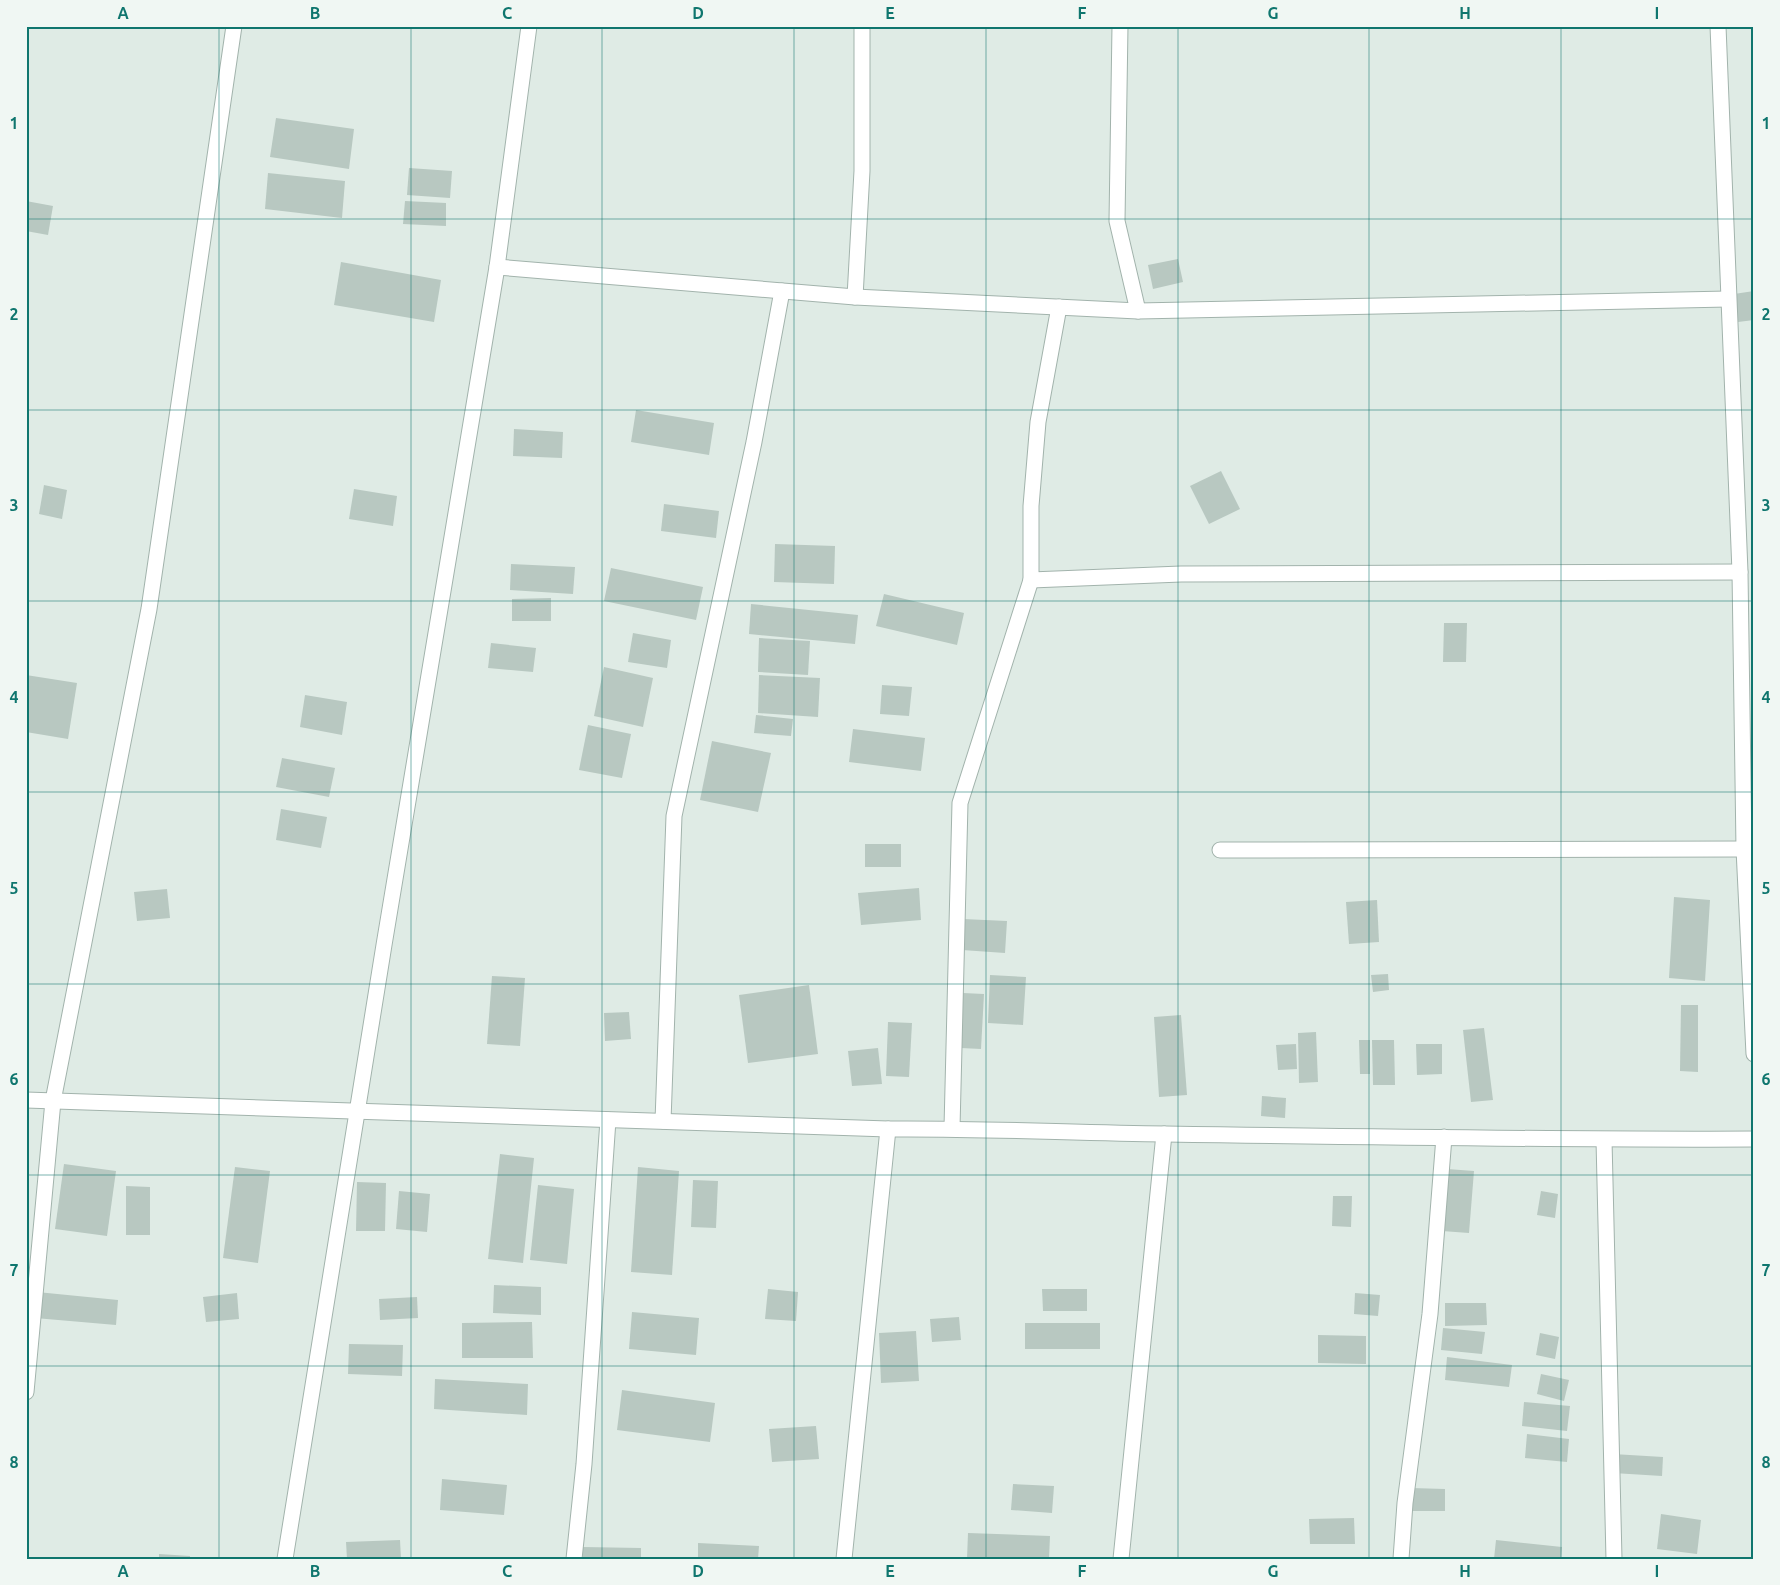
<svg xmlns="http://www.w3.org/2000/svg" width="1780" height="1585" font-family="Ubuntu,sans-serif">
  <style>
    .building { fill: #b8c8c1 }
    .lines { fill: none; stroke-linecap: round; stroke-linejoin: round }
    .minor-casing { stroke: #a2b3ac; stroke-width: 17 }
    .minor { stroke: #fff; stroke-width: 15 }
    .grid { fill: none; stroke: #0f766e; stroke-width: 1; stroke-opacity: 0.55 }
    .neatline { fill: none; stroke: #0f766e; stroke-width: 2 }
    .grid-label { font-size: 16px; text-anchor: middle; font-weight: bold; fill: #0f766e }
  </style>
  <rect width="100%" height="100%" fill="#dfebe5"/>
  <g class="building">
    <path d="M276,118L354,129L349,169L270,157Z"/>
    <path d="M409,168L452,171L450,198L407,195Z"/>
    <path d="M268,173L345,181L342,218L265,209Z"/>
    <path d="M26,201L53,206L48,235L26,231Z"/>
    <path d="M405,201L446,203V226L403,224Z"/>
    <path d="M1178,259L1183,282L1153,289L1148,265Z"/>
    <path d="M341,262L441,280L434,322L334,305Z"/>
    <path d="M1754,291V320L1738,322L1734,294Z"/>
    <path d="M636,410L714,423L709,455L631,442Z"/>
    <path d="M514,429L563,432L562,458L513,456Z"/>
    <path d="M1221,471L1240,509L1209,524L1190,486Z"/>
    <path d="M44,485L67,490L62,519L39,514Z"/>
    <path d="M354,489L397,496L393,526L349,519Z"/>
    <path d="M664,504L719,511L716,538L661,531Z"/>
    <path d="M775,544L835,546L834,584L774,582Z"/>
    <path d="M511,564L575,567L573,594L510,590Z"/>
    <path d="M611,568L703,587L696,620L604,601Z"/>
    <path d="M884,594L964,613L957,645L876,626Z"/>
    <path d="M551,598V621H512V599Z"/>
    <path d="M751,604L858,615L855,644L749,634Z"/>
    <path d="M1444,623H1467L1466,662H1443Z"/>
    <path d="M633,633L671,640L667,668L628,662Z"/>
    <path d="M759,638L810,641L808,675L758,672Z"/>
    <path d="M491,643L536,648L533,672L488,668Z"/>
    <path d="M604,667L653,678L643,727L594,716Z"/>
    <path d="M26,675L77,683L68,739L26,732Z"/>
    <path d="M759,675L820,678L818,717L758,713Z"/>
    <path d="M882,685L912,687L909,716L880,714Z"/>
    <path d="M305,695L347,702L342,735L300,727Z"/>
    <path d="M756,715L793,719L791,736L754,733Z"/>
    <path d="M588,725L631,734L622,778L579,770Z"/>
    <path d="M853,729L925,738L921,771L849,762Z"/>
    <path d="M712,741L771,753L758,812L700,800Z"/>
    <path d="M282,758L335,768L329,797L276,787Z"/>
    <path d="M281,809L327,817L321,848L276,840Z"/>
    <rect x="865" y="844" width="36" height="23"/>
    <path d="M919,888L921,920L861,925L858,893Z"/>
    <path d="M167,889L170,918L137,921L134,892Z"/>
    <path d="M1674,897L1710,900L1705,981L1669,978Z"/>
    <path d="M1377,900L1379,942L1349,944L1346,902Z"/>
    <path d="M963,919L1007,921L1005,953L962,950Z"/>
    <path d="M1388,974L1389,990L1373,992L1371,975Z"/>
    <path d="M990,975L1026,977L1023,1025L988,1023Z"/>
    <path d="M492,976L525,978L520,1046L487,1044Z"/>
    <path d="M809,985L818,1054L748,1063L739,995Z"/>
    <path d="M963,993L984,994L981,1049L961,1048Z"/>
    <path d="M1681,1005H1698V1072L1680,1071Z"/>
    <path d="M629,1012L631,1039L605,1041L604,1013Z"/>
    <path d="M1181,1015L1187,1095L1159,1097L1154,1017Z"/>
    <path d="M888,1022L912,1023L909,1077L886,1076Z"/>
    <path d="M1484,1028L1493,1100L1471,1102L1463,1030Z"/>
    <path d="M1316,1032L1318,1082L1299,1083L1298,1033Z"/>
    <path d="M1359,1040H1370V1074H1360Z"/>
    <path d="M1372,1040H1394L1395,1085H1373Z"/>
    <path d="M1296,1044L1297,1069L1278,1070L1276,1045Z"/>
    <path d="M1416,1044H1442V1074L1417,1075Z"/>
    <path d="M878,1048L882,1084L852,1086L848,1051Z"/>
    <path d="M1262,1096L1286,1098L1285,1118L1261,1116Z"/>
    <path d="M500,1154L534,1158L523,1263L488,1259Z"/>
    <path d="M64,1164L116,1171L107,1236L55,1229Z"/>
    <path d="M235,1167L270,1171L258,1263L223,1258Z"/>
    <path d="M638,1167L679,1171L672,1275L631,1272Z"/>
    <path d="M1447,1169L1474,1171L1469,1233L1442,1231Z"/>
    <path d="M693,1180L718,1181L716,1228L691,1227Z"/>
    <path d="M357,1182L386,1183L385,1231H356Z"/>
    <path d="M538,1185L574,1189L567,1264L530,1260Z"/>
    <path d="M126,1186L150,1187V1235H126Z"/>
    <path d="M399,1191L430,1194L427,1232L396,1229Z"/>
    <path d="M1541,1191L1558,1194L1555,1218L1537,1215Z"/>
    <path d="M1333,1196H1352L1351,1227L1332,1226Z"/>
    <path d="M494,1285L541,1287V1315L493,1313Z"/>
    <path d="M768,1289L798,1292L796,1321L765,1319Z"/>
    <path d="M1042,1289H1087V1311H1043Z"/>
    <path d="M37,1292L118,1300L116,1325L35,1318Z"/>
    <path d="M237,1293L239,1319L206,1322L203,1297Z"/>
    <path d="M1355,1293L1380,1295L1378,1316L1354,1314Z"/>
    <path d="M417,1297L418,1318L380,1320L379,1299Z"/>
    <path d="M1445,1303H1486L1487,1325L1445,1326Z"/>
    <path d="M632,1312L699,1318L696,1355L629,1349Z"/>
    <path d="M959,1317L961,1340L932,1342L930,1319Z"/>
    <path d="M532,1322L533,1358H462V1323Z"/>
    <rect x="1025" y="1323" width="75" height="26"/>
    <path d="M1443,1328L1485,1332L1482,1354L1441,1350Z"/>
    <path d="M916,1331L919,1381L881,1383L879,1333Z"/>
    <path d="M1540,1333L1559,1337L1555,1359L1536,1355Z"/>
    <path d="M1318,1335L1366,1336V1364L1318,1363Z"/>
    <path d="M349,1344L403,1345L402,1376L348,1374Z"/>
    <path d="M1447,1357L1512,1365L1509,1387L1445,1380Z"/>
    <path d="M1541,1374L1569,1380L1564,1401L1537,1394Z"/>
    <path d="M435,1379L528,1384L527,1415L434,1409Z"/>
    <path d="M622,1390L715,1403L710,1442L617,1430Z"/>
    <path d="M1524,1402L1570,1406L1567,1431L1522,1426Z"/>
    <path d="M816,1426L819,1459L772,1462L769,1429Z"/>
    <path d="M1527,1434L1569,1439L1567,1462L1525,1458Z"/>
    <path d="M1613,1454L1663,1457L1662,1476L1613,1473Z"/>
    <path d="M442,1479L507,1485L504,1515L440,1510Z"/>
    <path d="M1013,1484L1054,1486L1052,1513L1011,1510Z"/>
    <path d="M1411,1488L1445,1489V1511H1410Z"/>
    <path d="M1661,1514L1701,1520L1697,1554L1657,1549Z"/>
    <path d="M1354,1518L1355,1544H1310L1309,1519Z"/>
    <path d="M968,1533L1050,1536L1049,1559H967Z"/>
    <path d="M400,1540L401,1559H347L346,1542Z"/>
    <path d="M1496,1540L1562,1547L1561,1559H1494Z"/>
    <path d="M698,1543L759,1546L758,1559H698Z"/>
    <path d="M583,1547L641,1548V1559H583Z"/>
    <path d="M159,1554L190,1556V1559H159Z"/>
  </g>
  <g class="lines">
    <g class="minor-casing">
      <g id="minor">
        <path d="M1120,26L1117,221L1138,311"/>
        <path d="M1718,26L1740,572L1744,849L1754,1054"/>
        <path d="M497,267L855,297L1138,311L1728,299"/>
        <path d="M855,297L862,171V26"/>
        <path d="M1059,307L1038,422L1031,506V580L1181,574L1740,572"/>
        <path d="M1220,850L1744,849"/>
        <path d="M26,1100L888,1129C981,1128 1074,1133 1166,1134C1362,1137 1558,1140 1754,1139"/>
        <path d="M663,1121L674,816L754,442L782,291"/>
        <path d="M952,1128L960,803L1031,580"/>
        <path d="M1604,1140L1614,1559"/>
        <path d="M26,1392L53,1101L149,609L234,26"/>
        <path d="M285,1559L384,945L497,267L529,26"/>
        <path d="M574,1559L584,1464L608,1120"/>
        <path d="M844,1559L888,1129"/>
        <path d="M1121,1559L1164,1134"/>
        <path d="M1401,1559L1405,1503L1430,1314L1444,1137"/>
      </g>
    </g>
    <use href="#minor" class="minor"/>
  </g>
  <path class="grid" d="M219,26V1559M411,26V1559M602,26V1559M794,26V1559M986,26V1559M1178,26V1559M1369,26V1559M1561,26V1559M26,219H1754M26,410H1754M26,601H1754M26,792H1754M26,984H1754M26,1175H1754M26,1366H1754"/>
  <rect width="1780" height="1585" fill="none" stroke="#f0f7f3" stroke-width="55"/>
  <rect x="28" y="28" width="1724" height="1530" class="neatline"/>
  <g class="grid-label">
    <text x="123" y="19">A</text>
    <text x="315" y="19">B</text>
    <text x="507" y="19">C</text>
    <text x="698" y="19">D</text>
    <text x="890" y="19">E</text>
    <text x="1082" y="19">F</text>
    <text x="1273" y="19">G</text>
    <text x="1465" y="19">H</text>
    <text x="1657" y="19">I</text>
    <text x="14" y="129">1</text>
    <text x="1766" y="129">1</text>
    <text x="14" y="320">2</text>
    <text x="1766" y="320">2</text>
    <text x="14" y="511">3</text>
    <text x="1766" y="511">3</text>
    <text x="14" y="703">4</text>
    <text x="1766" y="703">4</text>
    <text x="14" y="894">5</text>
    <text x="1766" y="894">5</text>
    <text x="14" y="1085">6</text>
    <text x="1766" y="1085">6</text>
    <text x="14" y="1276">7</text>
    <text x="1766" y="1276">7</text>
    <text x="14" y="1468">8</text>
    <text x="1766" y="1468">8</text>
    <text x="123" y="1577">A</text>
    <text x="315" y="1577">B</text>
    <text x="507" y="1577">C</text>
    <text x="698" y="1577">D</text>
    <text x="890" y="1577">E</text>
    <text x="1082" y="1577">F</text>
    <text x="1273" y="1577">G</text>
    <text x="1465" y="1577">H</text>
    <text x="1657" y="1577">I</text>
  </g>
</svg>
